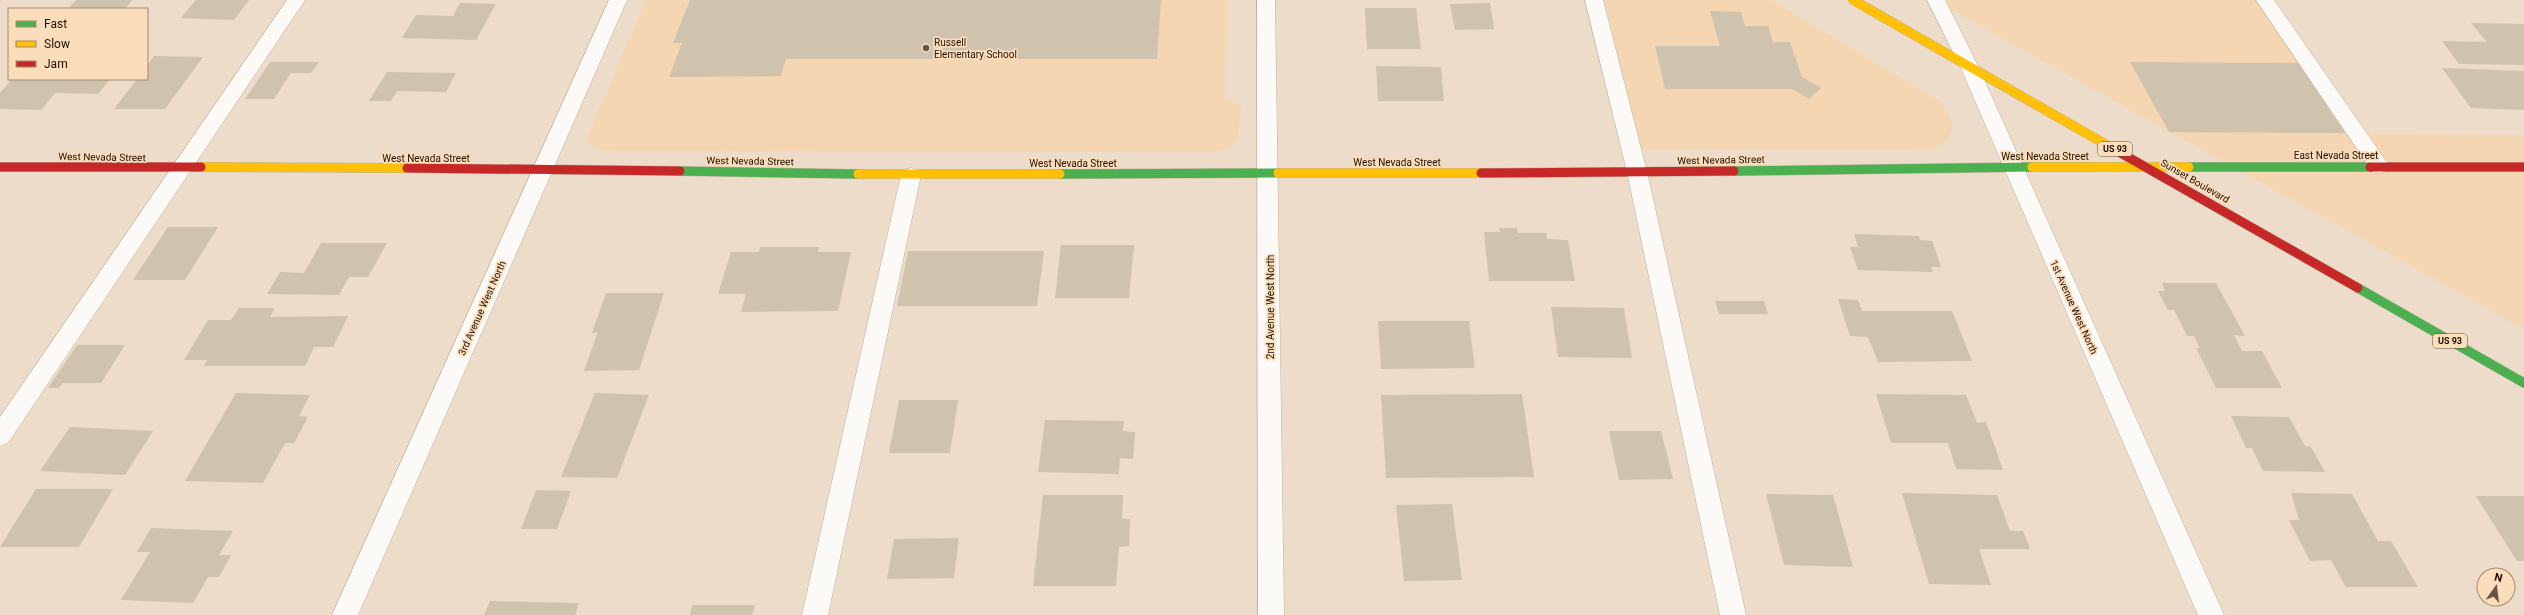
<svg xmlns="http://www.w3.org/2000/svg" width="2524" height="615" font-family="Roboto,sans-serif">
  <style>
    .built { fill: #f5d6b2 }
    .building { fill: #cfc3ae }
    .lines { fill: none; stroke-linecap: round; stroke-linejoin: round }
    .lane-casing { stroke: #bfaf9c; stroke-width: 1 }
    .street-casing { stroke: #bfaf9c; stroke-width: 1 }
    .fast-casing { stroke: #bfaf9c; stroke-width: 10 }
    .slow-casing { stroke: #bfaf9c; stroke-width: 10 }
    .jam-casing { stroke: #bfaf9c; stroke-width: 10 }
    .lane { fill: #fcfaf7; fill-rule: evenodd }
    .street { fill: #fcfaf7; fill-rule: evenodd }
    .fast { stroke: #4caf50; stroke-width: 9 }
    .slow { stroke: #ffc107; stroke-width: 9 }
    .jam { stroke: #c62828; stroke-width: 9 }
    .poi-dot { fill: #675746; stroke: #faddbb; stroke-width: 1.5 }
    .labels { text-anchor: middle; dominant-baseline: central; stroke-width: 3.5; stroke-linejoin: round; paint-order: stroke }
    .shield { fill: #faddbb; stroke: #614d38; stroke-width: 1 }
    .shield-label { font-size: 9px; font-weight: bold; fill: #1f0f00 }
    .poi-label { font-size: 10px; fill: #1f0f00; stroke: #faddbb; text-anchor: start }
    .street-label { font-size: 10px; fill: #1f0f00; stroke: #faddbb }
  </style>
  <rect width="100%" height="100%" fill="#ecdcc9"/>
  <g class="built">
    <path d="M646,0H1227L1226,97L1241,106L1238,137L1233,145L1223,150L1205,152L603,151L591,146L587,138Z"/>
    <path d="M1604,0H1771L1943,103L1953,126L1949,139L1931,150L1641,149Z"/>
    <path d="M1934,0H2265L2357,134L2524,135V329Z"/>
  </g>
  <g class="building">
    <path d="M76,0H132L125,9H68Z"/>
    <path d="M196,0H249L234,20L181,18Z"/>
    <path d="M690,0H1161L1157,59H786L781,76L669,77L682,43H673Z"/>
    <path d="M460,3L496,4L476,40L402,38L416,15L453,16Z"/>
    <path d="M1490,3L1494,29L1455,30L1450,4Z"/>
    <path d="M1365,8H1416L1421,49H1367Z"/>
    <path d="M1710,11L1741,12L1745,26H1768L1773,42H1790L1802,77L1821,88L1809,99L1792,89H1665L1655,46H1720Z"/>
    <path d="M2471,23L2524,24V65L2459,64L2442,41L2487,42Z"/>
    <path d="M154,56L203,57L165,109H114L137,79H147V66Z"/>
    <path d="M270,62H319L311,73H291L274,99H245Z"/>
    <path d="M2130,62L2298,63L2345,133L2169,132Z"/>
    <path d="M1376,66L1441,67L1444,101H1378Z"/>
    <path d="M2442,68L2524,71V110L2471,108Z"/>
    <path d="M387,72L456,73L446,92L397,91L391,101H369Z"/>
    <path d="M12,79H110L98,94L55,93L41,110L0,109V93Z"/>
    <path d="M168,227H218L185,280H133Z"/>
    <path d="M1499,228H1517L1518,233H1546L1547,239L1568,240L1575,281H1489L1484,232H1500Z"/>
    <path d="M1854,234L1919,236L1920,240L1932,241L1941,267H1931L1933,272L1858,270L1850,247H1858Z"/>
    <path d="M321,243H387L368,277H349L339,295L267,294L280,272L304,273Z"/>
    <path d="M1061,245H1134L1129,298H1055Z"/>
    <path d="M760,247H819L818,252H851L838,311L741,312L746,294H718L731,252H759Z"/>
    <path d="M908,251H1044L1037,306H897Z"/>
    <path d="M2162,283H2216L2245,336L2234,335L2242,351H2262L2282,388H2216L2196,348H2200L2194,336H2187L2174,310H2168L2158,291H2165Z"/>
    <path d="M606,293H664L639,370L584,371L598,332L592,333Z"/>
    <path d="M1838,299L1858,300L1862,311H1952L1972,361L1878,362L1868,337L1850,336Z"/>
    <path d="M1715,301H1764L1768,314H1719Z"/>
    <path d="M1551,307L1624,308L1632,358L1558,357Z"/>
    <path d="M239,308H275L270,317L348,316L333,347H314L305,366H204L207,360H184L208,320H231Z"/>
    <path d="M1378,321H1469L1475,368L1381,369Z"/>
    <path d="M77,345H125L101,383H63L59,388H48Z"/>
    <path d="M236,393L310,395L299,416L308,417L294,443H285L263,483L185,481Z"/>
    <path d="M595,393L649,395L617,478L561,477Z"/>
    <path d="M1522,394L1534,477L1386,478L1381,395Z"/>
    <path d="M1876,394L1966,395L1977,423L1986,422L2003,470L1956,469L1948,443H1891Z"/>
    <path d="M899,400H958L950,453H889Z"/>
    <path d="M2231,416L2289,417L2305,446L2311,447L2325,472L2263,471L2252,448H2246Z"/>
    <path d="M1045,420L1124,421L1123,431L1135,432L1133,459L1120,458L1119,474L1038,472Z"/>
    <path d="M70,427L153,431L125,475L40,471Z"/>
    <path d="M1609,431H1661L1673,479L1619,480Z"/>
    <path d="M36,489H113L79,547H0Z"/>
    <path d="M536,490L571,491L557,529H521Z"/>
    <path d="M1902,493L1997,495L2010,531H2023L2030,549H1979L1991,585L1929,584Z"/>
    <path d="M2291,493L2352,494L2378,541H2391L2418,587H2346L2331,560L2310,561L2289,520H2299Z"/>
    <path d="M1766,494L1833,495L1853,567L1784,565Z"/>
    <path d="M1043,495H1123L1122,519H1130L1129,546L1119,547L1116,586H1033Z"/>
    <path d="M2476,496H2524V561H2517Z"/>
    <path d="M1452,504L1462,580L1404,581L1396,505Z"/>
    <path d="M151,528L233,531L219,555H231L219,577H208L193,603L121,600L150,552H137Z"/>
    <path d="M959,538L954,578L887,579L894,539Z"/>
    <path d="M490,601L579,603L575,615H484Z"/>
    <path d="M692,605H755L752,615H690Z"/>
  </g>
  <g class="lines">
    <g class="lane-casing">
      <g id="lane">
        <path d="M287,0H305L8,443L0,446V417Z"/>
        <path d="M1585,0H1603L1647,172L1746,615H1720L1627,172Z"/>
        <path d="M2256,0H2274L2386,161L2389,166L2386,171L2379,173L2372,171Z"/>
        <path d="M911,168L918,170L921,175L828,615H802L901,175L904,170Z"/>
      </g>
    </g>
    <g class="street-casing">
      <g id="street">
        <path d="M609,0H627L358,615H332Z"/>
        <path d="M1257,0H1275L1284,615H1258Z"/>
        <path d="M1927,0H1945L1978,66L2224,615H2198L1960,66Z"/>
      </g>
    </g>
    <g class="fast-casing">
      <g id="fast">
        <path d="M2189,167H2370"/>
        <path d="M680,171L858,174"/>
        <path d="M1734,171L2032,167"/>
        <path d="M1060,174L1278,173"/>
        <path d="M2358,288L2524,383"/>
      </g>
    </g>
    <g class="slow-casing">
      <g id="slow">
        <path d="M1853,0L2112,148"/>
        <path d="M201,167L407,168"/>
        <path d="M2032,167H2189"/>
        <path d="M1278,173H1481"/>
        <path d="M858,174H1060"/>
      </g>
    </g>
    <g class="jam-casing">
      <g id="jam">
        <path d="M2112,148L2358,288"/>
        <path d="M0,167H201"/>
        <path d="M2370,167H2524"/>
        <path d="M407,168L680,171"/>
        <path d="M1481,173L1734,171"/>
      </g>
    </g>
    <use href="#lane" class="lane"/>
    <use href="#street" class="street"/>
    <use href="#fast" class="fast"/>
    <use href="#slow" class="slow"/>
    <use href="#jam" class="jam"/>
  </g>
  <circle class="poi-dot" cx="926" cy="48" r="4"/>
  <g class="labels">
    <g class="shield">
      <rect x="2098" y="142" width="34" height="14" rx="3"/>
      <rect x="2433" y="334" width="34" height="14" rx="3"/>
    </g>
    <g class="shield-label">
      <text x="2115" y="149">US 93</text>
      <text x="2450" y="341">US 93</text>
    </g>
    <g class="poi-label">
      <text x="934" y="42">Russell<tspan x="934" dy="12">Elementary School</tspan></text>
    </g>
    <g class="street-label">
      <text x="2336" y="155">East Nevada Street</text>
      <text x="2045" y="156">West Nevada Street</text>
      <text transform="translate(102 157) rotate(1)">West Nevada Street</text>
      <text x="426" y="158">West Nevada Street</text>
      <text transform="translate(1721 160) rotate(-1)">West Nevada Street</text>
      <text transform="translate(750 161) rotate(1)">West Nevada Street</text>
      <text x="1397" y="162">West Nevada Street</text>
      <text x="1073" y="163">West Nevada Street</text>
      <text transform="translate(2195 181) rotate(30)">Sunset Boulevard</text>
      <text transform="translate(1270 307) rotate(-90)">2nd Avenue West North</text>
      <text transform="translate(2074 307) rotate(66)">1st Avenue West North</text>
      <text transform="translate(482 308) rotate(-66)">3rd Avenue West North</text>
    </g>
  </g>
  <rect x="8" y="8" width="140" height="72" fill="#faddbb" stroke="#a28b70"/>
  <rect x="16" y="21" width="20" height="6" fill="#4caf50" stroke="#a28b70"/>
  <text x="44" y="28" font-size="12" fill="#1f0f00">Fast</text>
  <rect x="16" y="41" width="20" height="6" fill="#ffc107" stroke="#a28b70"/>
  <text x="44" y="48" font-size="12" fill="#1f0f00">Slow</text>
  <rect x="16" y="61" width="20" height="6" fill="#c62828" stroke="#a28b70"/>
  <text x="44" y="68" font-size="12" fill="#1f0f00">Jam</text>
  <g transform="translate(2496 587) rotate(14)"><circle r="19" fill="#faddbb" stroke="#a28b70"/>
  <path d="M0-3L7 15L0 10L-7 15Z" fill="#675746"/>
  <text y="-6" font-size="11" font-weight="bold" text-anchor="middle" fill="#1f0f00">N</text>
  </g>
</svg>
